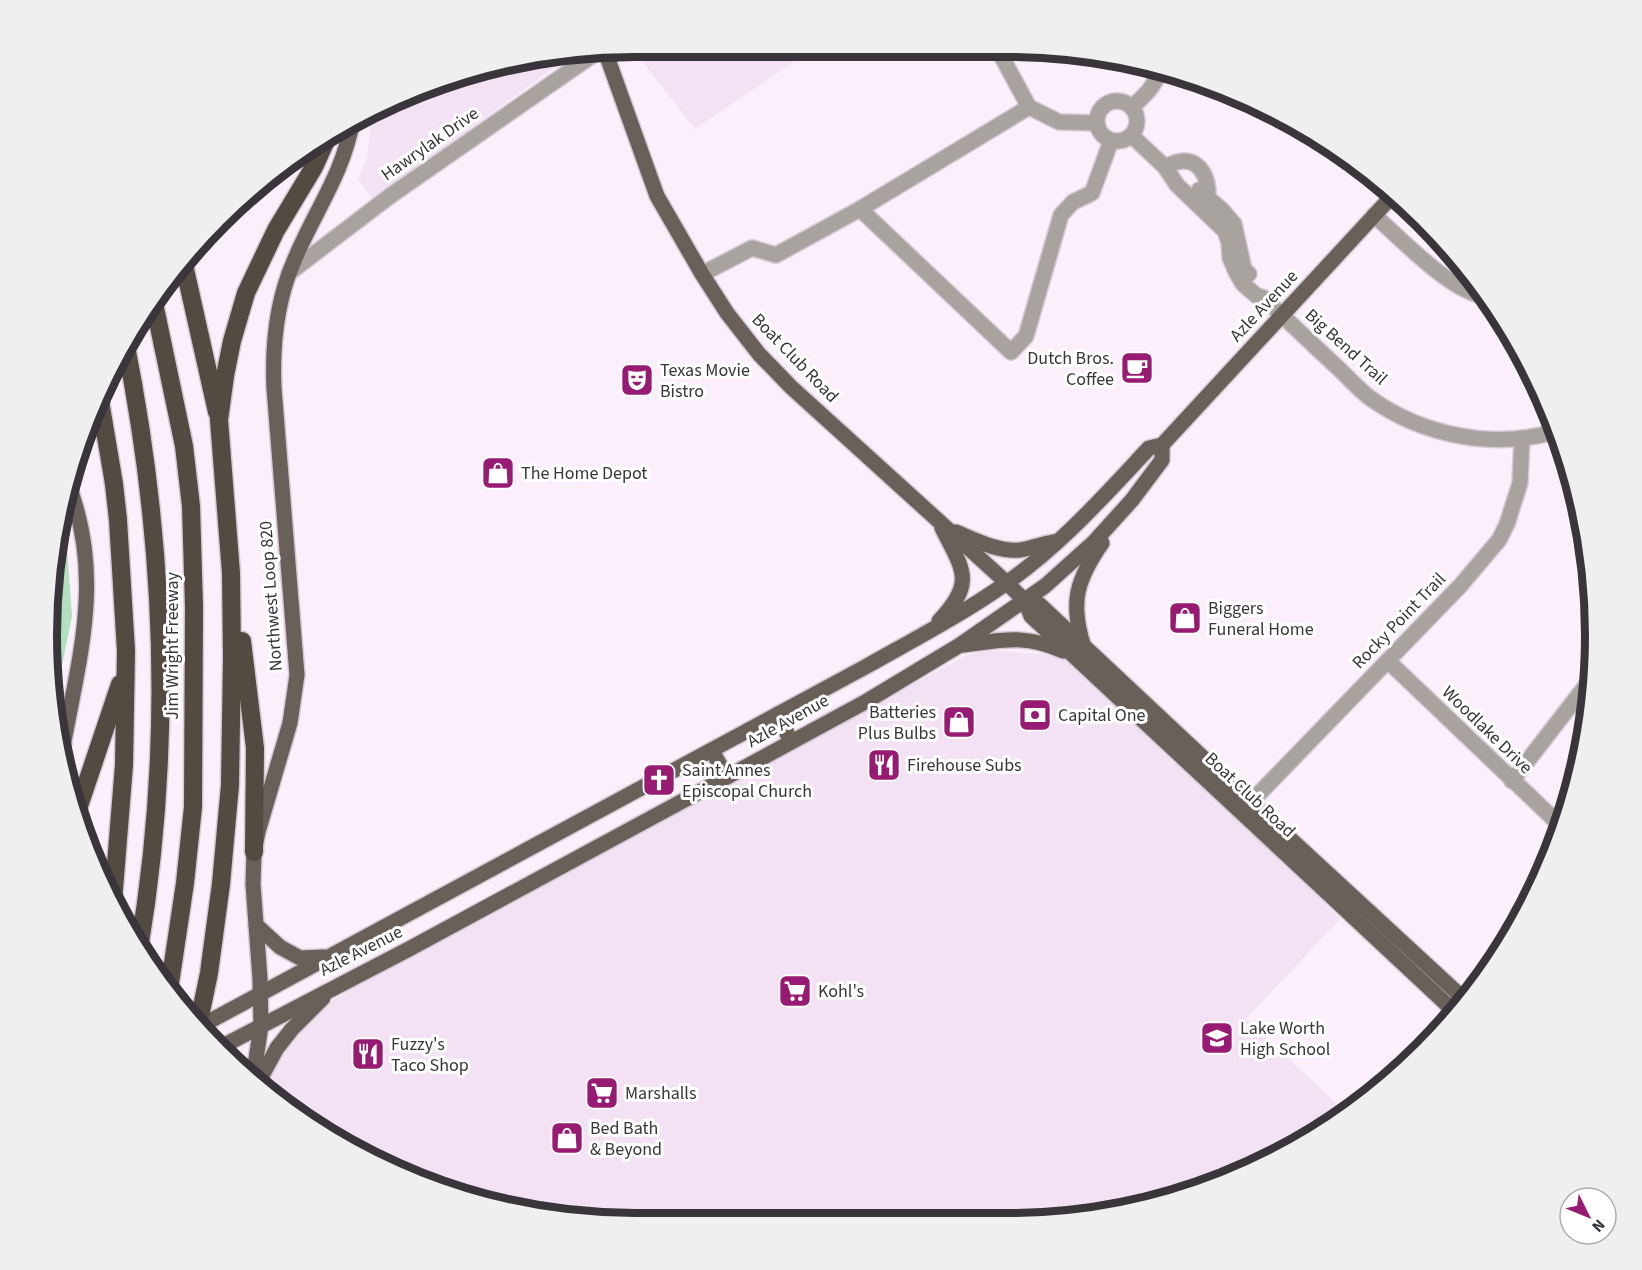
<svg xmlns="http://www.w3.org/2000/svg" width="1642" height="1270" font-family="'Source Sans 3',sans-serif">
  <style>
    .built { fill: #f3e2f4 }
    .green { fill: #b1e0bf }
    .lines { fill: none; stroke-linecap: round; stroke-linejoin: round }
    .minor-casing { stroke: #d4cad4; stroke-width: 18 }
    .major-casing { stroke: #d4cad4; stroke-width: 18 }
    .highway-casing { stroke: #d4cad4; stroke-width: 21 }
    .minor { stroke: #a8a39e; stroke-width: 15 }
    .major { stroke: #696159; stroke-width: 15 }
    .highway { stroke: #534a41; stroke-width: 18 }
    .labels { text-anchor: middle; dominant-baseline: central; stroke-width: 6; stroke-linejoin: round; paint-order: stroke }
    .street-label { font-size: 18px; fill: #3a353a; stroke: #fff }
    .poi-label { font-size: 18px; fill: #3a353a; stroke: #fff; text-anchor: start }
    .rim { fill: none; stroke: #3a353a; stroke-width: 8 }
  </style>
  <rect width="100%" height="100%" fill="#fbeffb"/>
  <g class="built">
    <path d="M631,47H816L695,129Z"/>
    <path d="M572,55L372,199L358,179L367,158L372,112L482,67Z"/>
    <path d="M988,650L1044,654L1071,662L1309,887L1340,919L1246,1019L1347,1113L1334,1125L1196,1192L1083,1219L558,1218L410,1179L308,1125L262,1086L274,1066L304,1027L334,1000L355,986L967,655Z"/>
  </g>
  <path class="green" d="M61,522L66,537L72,616L55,700L47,635Z"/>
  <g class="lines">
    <g class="minor-casing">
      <g id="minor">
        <path d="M997,48L1029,107"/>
        <circle cx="1117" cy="121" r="20"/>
        <path d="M1132,107C1143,97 1156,86 1159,70"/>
        <path d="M1132,136L1165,167L1177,185L1225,231L1229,243L1230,258L1236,272L1243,284L1257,296L1264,298C1288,321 1312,344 1337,367C1348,377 1358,389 1370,398C1423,436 1495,450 1557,431"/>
        <path d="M1165,167C1171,164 1178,161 1184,161C1204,161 1212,187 1206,203"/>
        <path d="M1199,190L1222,210L1234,224L1244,269L1249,274"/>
        <path d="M860,209L1011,352L1026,336L1061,215L1073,202L1092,193L1111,141"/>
        <path d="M1374,215C1399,237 1454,295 1486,296"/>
        <path d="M289,273L390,196L597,52"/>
        <path d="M702,274L752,248L776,255L860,209L1029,107L1059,122L1097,123"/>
        <path d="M1388,661L1561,826"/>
        <path d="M1512,781L1591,679"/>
        <path d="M1251,802L1460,586L1499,540L1507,524L1520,483L1522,438"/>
      </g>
    </g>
    <g class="major-casing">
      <g id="major">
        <path d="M605,51L657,196L702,274L727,313L759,354L791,387L1007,583L1025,601L1031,616L1455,1012"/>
        <path d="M956,532C975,540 998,552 1020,550C1032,548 1042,544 1054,542"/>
        <path d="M1025,601L1039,604L1260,811L1465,1000"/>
        <path d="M939,621C976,582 963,570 942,528"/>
        <path d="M1083,644C1070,602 1077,579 1102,543"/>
        <path d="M963,645C1003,640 1025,634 1063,651"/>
        <path d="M778,714L791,742"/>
        <path d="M712,751L727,777"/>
        <path d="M62,752C79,657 105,576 67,481"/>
        <path d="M256,925L280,947L300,958L324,957"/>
        <path d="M199,1027L867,666C913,640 961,615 1005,584C1060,546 1104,496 1149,448L1162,445L1394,194"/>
        <path d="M217,1049L409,949L727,777L867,701L960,645L1045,586L1094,542L1132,500L1162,460V445"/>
        <path d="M253,1079L261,1026L260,979L253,884L254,852L258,832L290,723L297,675L274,388C272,344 276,302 294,261C315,210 342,177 353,120"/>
        <path d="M258,1083L277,1048L292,1029L323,998"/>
      </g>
    </g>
    <g class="highway-casing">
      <g id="highway">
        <path d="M184,265L217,412"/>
        <path d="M154,303L184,446L191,506L194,607L193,807L185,883L169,990"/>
        <path d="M125,341C165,541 173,747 139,949"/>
        <path d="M100,401L114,484L118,520L126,651L124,765L113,901"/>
        <path d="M242,641L255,748L254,852"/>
        <path d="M76,815L120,684"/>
        <path d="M198,1026L209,973L221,884L230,785L232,658L231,573L219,420L225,376L232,341L246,293L276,230L314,167L329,134"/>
      </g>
    </g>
    <use href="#minor" class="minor"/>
    <use href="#major" class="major"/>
    <use href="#highway" class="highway"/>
  </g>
  <defs>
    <g id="cafe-square" transform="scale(1.725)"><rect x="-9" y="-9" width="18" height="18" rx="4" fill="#971a73" stroke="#fff"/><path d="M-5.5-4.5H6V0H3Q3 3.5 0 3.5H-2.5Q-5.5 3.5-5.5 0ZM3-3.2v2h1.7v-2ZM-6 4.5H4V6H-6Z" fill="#fff"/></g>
    <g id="theatre-square" transform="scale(1.725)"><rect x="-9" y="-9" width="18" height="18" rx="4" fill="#971a73" stroke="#fff"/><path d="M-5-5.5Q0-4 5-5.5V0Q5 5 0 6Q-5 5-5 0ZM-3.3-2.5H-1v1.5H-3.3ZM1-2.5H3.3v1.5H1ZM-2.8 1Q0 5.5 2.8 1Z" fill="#fff"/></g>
    <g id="shop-square" transform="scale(1.725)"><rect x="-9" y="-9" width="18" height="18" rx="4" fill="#971a73" stroke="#fff"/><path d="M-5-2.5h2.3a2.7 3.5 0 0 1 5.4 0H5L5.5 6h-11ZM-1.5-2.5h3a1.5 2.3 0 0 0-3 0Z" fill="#fff"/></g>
    <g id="bank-square" transform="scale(1.725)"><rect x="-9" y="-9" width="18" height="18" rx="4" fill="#971a73" stroke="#fff"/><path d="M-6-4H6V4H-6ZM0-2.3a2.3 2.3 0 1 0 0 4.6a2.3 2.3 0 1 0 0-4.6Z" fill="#fff"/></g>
    <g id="restaurant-square" transform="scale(1.725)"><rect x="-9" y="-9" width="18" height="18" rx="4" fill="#971a73" stroke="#fff"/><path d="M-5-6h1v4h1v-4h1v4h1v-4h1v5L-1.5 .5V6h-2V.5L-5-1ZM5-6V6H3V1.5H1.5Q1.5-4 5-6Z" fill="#fff"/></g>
    <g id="church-square" transform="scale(1.725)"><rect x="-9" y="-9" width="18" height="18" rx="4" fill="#971a73" stroke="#fff"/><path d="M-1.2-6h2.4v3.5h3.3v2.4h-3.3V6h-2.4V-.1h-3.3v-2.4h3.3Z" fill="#fff"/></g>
    <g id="supermarket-square" transform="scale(1.725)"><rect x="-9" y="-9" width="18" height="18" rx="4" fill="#971a73" stroke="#fff"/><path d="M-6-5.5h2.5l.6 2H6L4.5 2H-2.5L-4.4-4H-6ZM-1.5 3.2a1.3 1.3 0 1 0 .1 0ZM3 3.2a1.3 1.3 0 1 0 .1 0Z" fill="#fff"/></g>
    <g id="school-square" transform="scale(1.725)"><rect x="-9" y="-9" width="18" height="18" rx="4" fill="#971a73" stroke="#fff"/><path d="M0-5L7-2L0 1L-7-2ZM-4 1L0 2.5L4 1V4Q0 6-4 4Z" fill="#fff"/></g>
  </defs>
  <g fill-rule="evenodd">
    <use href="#cafe-square" x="1137" y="368"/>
    <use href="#theatre-square" x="637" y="380"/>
    <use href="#shop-square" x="498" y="473"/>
    <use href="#shop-square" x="1185" y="618"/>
    <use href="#bank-square" x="1035" y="715"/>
    <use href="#shop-square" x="959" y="722"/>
    <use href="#restaurant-square" x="884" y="765"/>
    <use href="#church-square" x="659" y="780"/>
    <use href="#supermarket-square" x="795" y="991"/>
    <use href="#school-square" x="1217" y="1038"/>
    <use href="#restaurant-square" x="368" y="1054"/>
    <use href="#supermarket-square" x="602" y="1093"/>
    <use href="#shop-square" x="567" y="1138"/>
  </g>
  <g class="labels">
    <g class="street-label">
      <text transform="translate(430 144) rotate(-35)">Hawrylak Drive</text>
      <text transform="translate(1264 306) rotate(-47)">Azle Avenue</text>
      <text transform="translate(1346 347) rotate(42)">Big Bend Trail</text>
      <text transform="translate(795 358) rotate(46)">Boat Club Road</text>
      <text transform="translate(271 596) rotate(-94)">Northwest Loop 820</text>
      <text transform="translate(1399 621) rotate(-46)">Rocky Point Trail</text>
      <text transform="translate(172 646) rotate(-90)">Jim Wright Freeway</text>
      <text transform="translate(788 721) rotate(-29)">Azle Avenue</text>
      <text transform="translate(1487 730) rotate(44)">Woodlake Drive</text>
      <text transform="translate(1250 795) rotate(43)">Boat Club Road</text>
      <text transform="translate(361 951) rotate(-27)">Azle Avenue</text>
    </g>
    <g class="poi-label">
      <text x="1114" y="358" text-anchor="end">Dutch Bros.<tspan x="1114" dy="21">Coffee</tspan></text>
      <text x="660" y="370">Texas Movie<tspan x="660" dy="21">Bistro</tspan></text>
      <text x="521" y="473">The Home Depot</text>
      <text x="1208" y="608">Biggers<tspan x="1208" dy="21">Funeral Home</tspan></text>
      <text x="936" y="712" text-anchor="end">Batteries<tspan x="936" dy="21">Plus Bulbs</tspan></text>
      <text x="1058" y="715">Capital One</text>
      <text x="907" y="765">Firehouse Subs</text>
      <text x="682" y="770">Saint Annes<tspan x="682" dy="21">Episcopal Church</tspan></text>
      <text x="818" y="991">Kohl's</text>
      <text x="1240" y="1028">Lake Worth<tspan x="1240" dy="21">High School</tspan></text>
      <text x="391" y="1044">Fuzzy's<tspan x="391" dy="21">Taco Shop</tspan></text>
      <text x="625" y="1093">Marshalls</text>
      <text x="590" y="1128">Bed Bath<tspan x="590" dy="21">&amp; Beyond</tspan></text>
    </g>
  </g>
  <path d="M0 0H1642V1270H0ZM635 57H1007A578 578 0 0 1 1585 635V635A578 578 0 0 1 1007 1213H635A578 578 0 0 1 57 635V635A578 578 0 0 1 635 57Z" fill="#efefef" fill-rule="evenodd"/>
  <path class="rim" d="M635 57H1007A578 578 0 0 1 1585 635V635A578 578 0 0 1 1007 1213H635A578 578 0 0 1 57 635V635A578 578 0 0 1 635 57Z"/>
  <g transform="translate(1588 1216) rotate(133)"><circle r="28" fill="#ffffff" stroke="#b0aeb0" stroke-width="1.5"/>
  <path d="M0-4.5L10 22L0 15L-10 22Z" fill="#971a73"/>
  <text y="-9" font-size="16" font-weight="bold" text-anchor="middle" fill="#3a353a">N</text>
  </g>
</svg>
